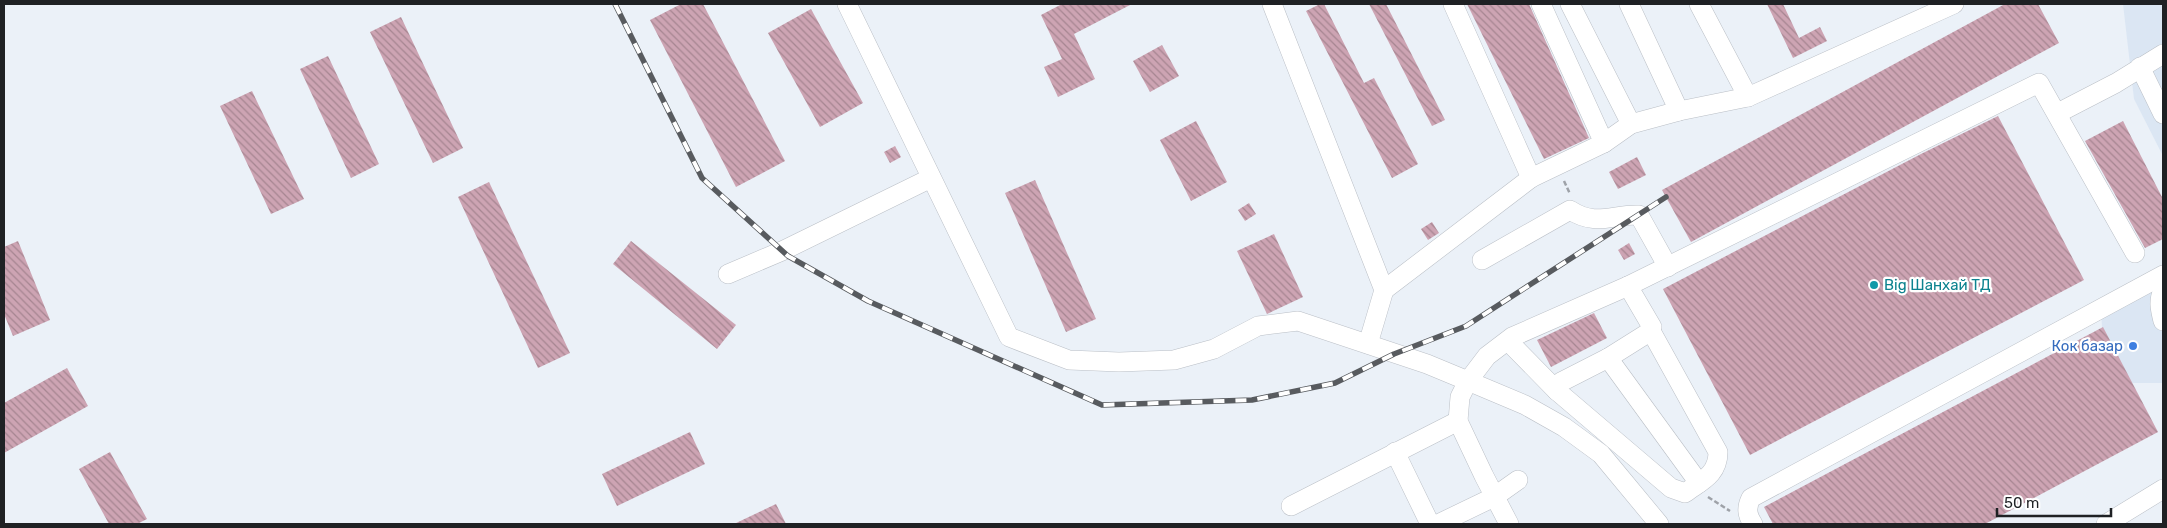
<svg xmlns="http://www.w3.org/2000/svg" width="2167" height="528" font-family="Rubik,sans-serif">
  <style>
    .built { fill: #dbe6f3 }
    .building { fill: url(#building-back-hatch) }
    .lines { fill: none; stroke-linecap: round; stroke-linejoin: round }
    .minor-casing { stroke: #babfc6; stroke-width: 20 }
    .path { stroke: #9ea2a8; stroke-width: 2.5; stroke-dasharray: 5 2.5; stroke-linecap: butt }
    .minor { stroke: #fff; stroke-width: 19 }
    .rail-casing { stroke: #585b5f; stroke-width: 5.5 }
    .rail { stroke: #fff; stroke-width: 4; stroke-dasharray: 11; stroke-linecap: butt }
    .culture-dot { fill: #0f9aa8; stroke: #fff; stroke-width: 2 }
    .shop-dot { fill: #3f7fe0; stroke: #fff; stroke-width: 2 }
    .labels { text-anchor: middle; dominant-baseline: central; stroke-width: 4.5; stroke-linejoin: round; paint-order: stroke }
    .culture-label { font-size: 15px; fill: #0d838f; stroke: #fff; text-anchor: start }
    .shop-label { font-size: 15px; fill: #366cbe; stroke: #fff; text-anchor: end }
  </style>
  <defs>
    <pattern id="building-back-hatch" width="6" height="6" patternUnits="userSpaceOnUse" patternTransform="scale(1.25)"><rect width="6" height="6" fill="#cda4b3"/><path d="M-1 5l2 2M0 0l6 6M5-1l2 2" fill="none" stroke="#a68591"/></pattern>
  </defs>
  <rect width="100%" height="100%" fill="#ebf1f8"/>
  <g class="built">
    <path d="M2123,4H2163V156L2134,99Z"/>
    <path d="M2163,266V383H2105L2101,309Z"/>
  </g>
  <g class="building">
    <path d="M681,4H703L785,161L736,187L650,20Z"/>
    <path d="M1062,4H1132L1074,34L1095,79L1058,97L1044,67L1062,59L1041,15Z"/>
    <path d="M1320,4H1324L1364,83L1374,78L1418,164L1392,178L1306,11Z"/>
    <path d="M1369,4H1386L1445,120L1432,126Z"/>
    <path d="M1467,4H1529L1589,138L1544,159Z"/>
    <path d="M1767,4H1783L1799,38L1820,27L1827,41L1793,58Z"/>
    <path d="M2005,4H2038L2059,43L1691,242L1662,190Z"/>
    <path d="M811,9L863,103L820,127L768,33Z"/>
    <path d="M401,17L463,148L433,163L370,32Z"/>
    <path d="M1162,45L1179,76L1150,92L1133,61Z"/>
    <path d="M328,56L379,164L351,178L300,69Z"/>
    <path d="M252,91L304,199L271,214L220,106Z"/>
    <path d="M1998,116L2084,280L1750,455L1663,289L1921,154Z"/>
    <path d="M1196,121L1227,182L1191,201L1160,140Z"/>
    <path d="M2123,121L2163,199V239L2145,248L2085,141Z"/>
    <path d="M895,146L901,157L890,163L884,152Z"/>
    <path d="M1637,157L1646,175L1618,189L1609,172Z"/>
    <path d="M1035,180L1096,319L1066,332L1005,193Z"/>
    <path d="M489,182L570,353L538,368L458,197Z"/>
    <path d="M1249,203L1256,214L1245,221L1238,210Z"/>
    <path d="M1432,222L1439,233L1428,240L1421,229Z"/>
    <path d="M1274,234L1303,297L1267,314L1237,251Z"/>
    <path d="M18,241L50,320L13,336L4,314V247Z"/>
    <path d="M631,241L736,325L717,349L613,264Z"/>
    <path d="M1629,243L1635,254L1624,260L1618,250Z"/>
    <path d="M1594,313L1607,338L1551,367L1537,340Z"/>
    <path d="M2103,327L2158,432L1985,524H1773L1764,507Z"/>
    <path d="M67,368L88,406L4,453V403Z"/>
    <path d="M690,432L705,464L617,506L602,474Z"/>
    <path d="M110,452L147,519L137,524H109L79,469Z"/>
    <path d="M776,504L786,524H734Z"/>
  </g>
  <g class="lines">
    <g class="minor-casing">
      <g id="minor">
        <path d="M847,4L1009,337L1069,360L1119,362L1174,360L1214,349L1258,326L1298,321L1427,364L1468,381L1525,405L1564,427L1601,454L1659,524"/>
        <path d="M1272,4L1384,290L1368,344"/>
        <path d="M1453,4L1531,178"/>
        <path d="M1570,4L1631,124"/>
        <path d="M1629,4L1679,111"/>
        <path d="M1699,4L1748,97"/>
        <path d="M2140,67L2163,114"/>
        <path d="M2058,113L2116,83L2163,54"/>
        <path d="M1604,143L1631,124L1679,111L1748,97L1954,4"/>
        <path d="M1482,260L1570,210C1596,227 1612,214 1639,215L1668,267"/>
        <path d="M728,274L782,251L931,178"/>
        <path d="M1384,290L1531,178L1604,143L1541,4"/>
        <path d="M2163,290C2158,301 2160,309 2163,321"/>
        <path d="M1508,341L1557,391L1558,386L1561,382L1608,358L1651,331L1652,327L1628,286L2039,83L2135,253"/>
        <path d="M1608,358L1699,483"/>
        <path d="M1557,391L1671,488L1685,493C1701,481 1718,475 1718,452L1651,331"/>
        <path d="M1395,452L1430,524"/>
        <path d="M1291,506L1458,421"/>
        <path d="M1438,524L1494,497L1518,480"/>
        <path d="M1509,524L1484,476L1458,421L1460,397L1468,381L1487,356L1512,337L1628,286"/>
        <path d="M1753,524C1747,515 1746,508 1751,498L2163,275"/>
        <path d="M2106,524L2163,489"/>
      </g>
    </g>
    <g class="path">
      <path d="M1564,181L1570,194"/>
      <path d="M1708,497L1730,511"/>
    </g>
    <use href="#minor" class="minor"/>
    <g class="rail-casing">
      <path id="rail" d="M615,4L702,178L788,256L868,301L1102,405L1252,400L1335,383L1394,354L1466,326L1666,197"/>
    </g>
    <use href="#rail" class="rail"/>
  </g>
  <circle class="culture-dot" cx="1874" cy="285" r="5"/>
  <circle class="shop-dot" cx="2133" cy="346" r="5"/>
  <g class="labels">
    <g class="culture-label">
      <text x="1884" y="285">Big Шанхай ТД</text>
    </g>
    <g class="shop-label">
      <text x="2123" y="346">Кок базар</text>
    </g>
  </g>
  <rect width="2167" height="528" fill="none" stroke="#1f2124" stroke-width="10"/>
  <path d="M1997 508v8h114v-8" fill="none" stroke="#1f2124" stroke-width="2.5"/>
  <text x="2004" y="508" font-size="15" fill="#1f2124" stroke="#ffffff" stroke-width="4" paint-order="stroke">50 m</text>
</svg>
